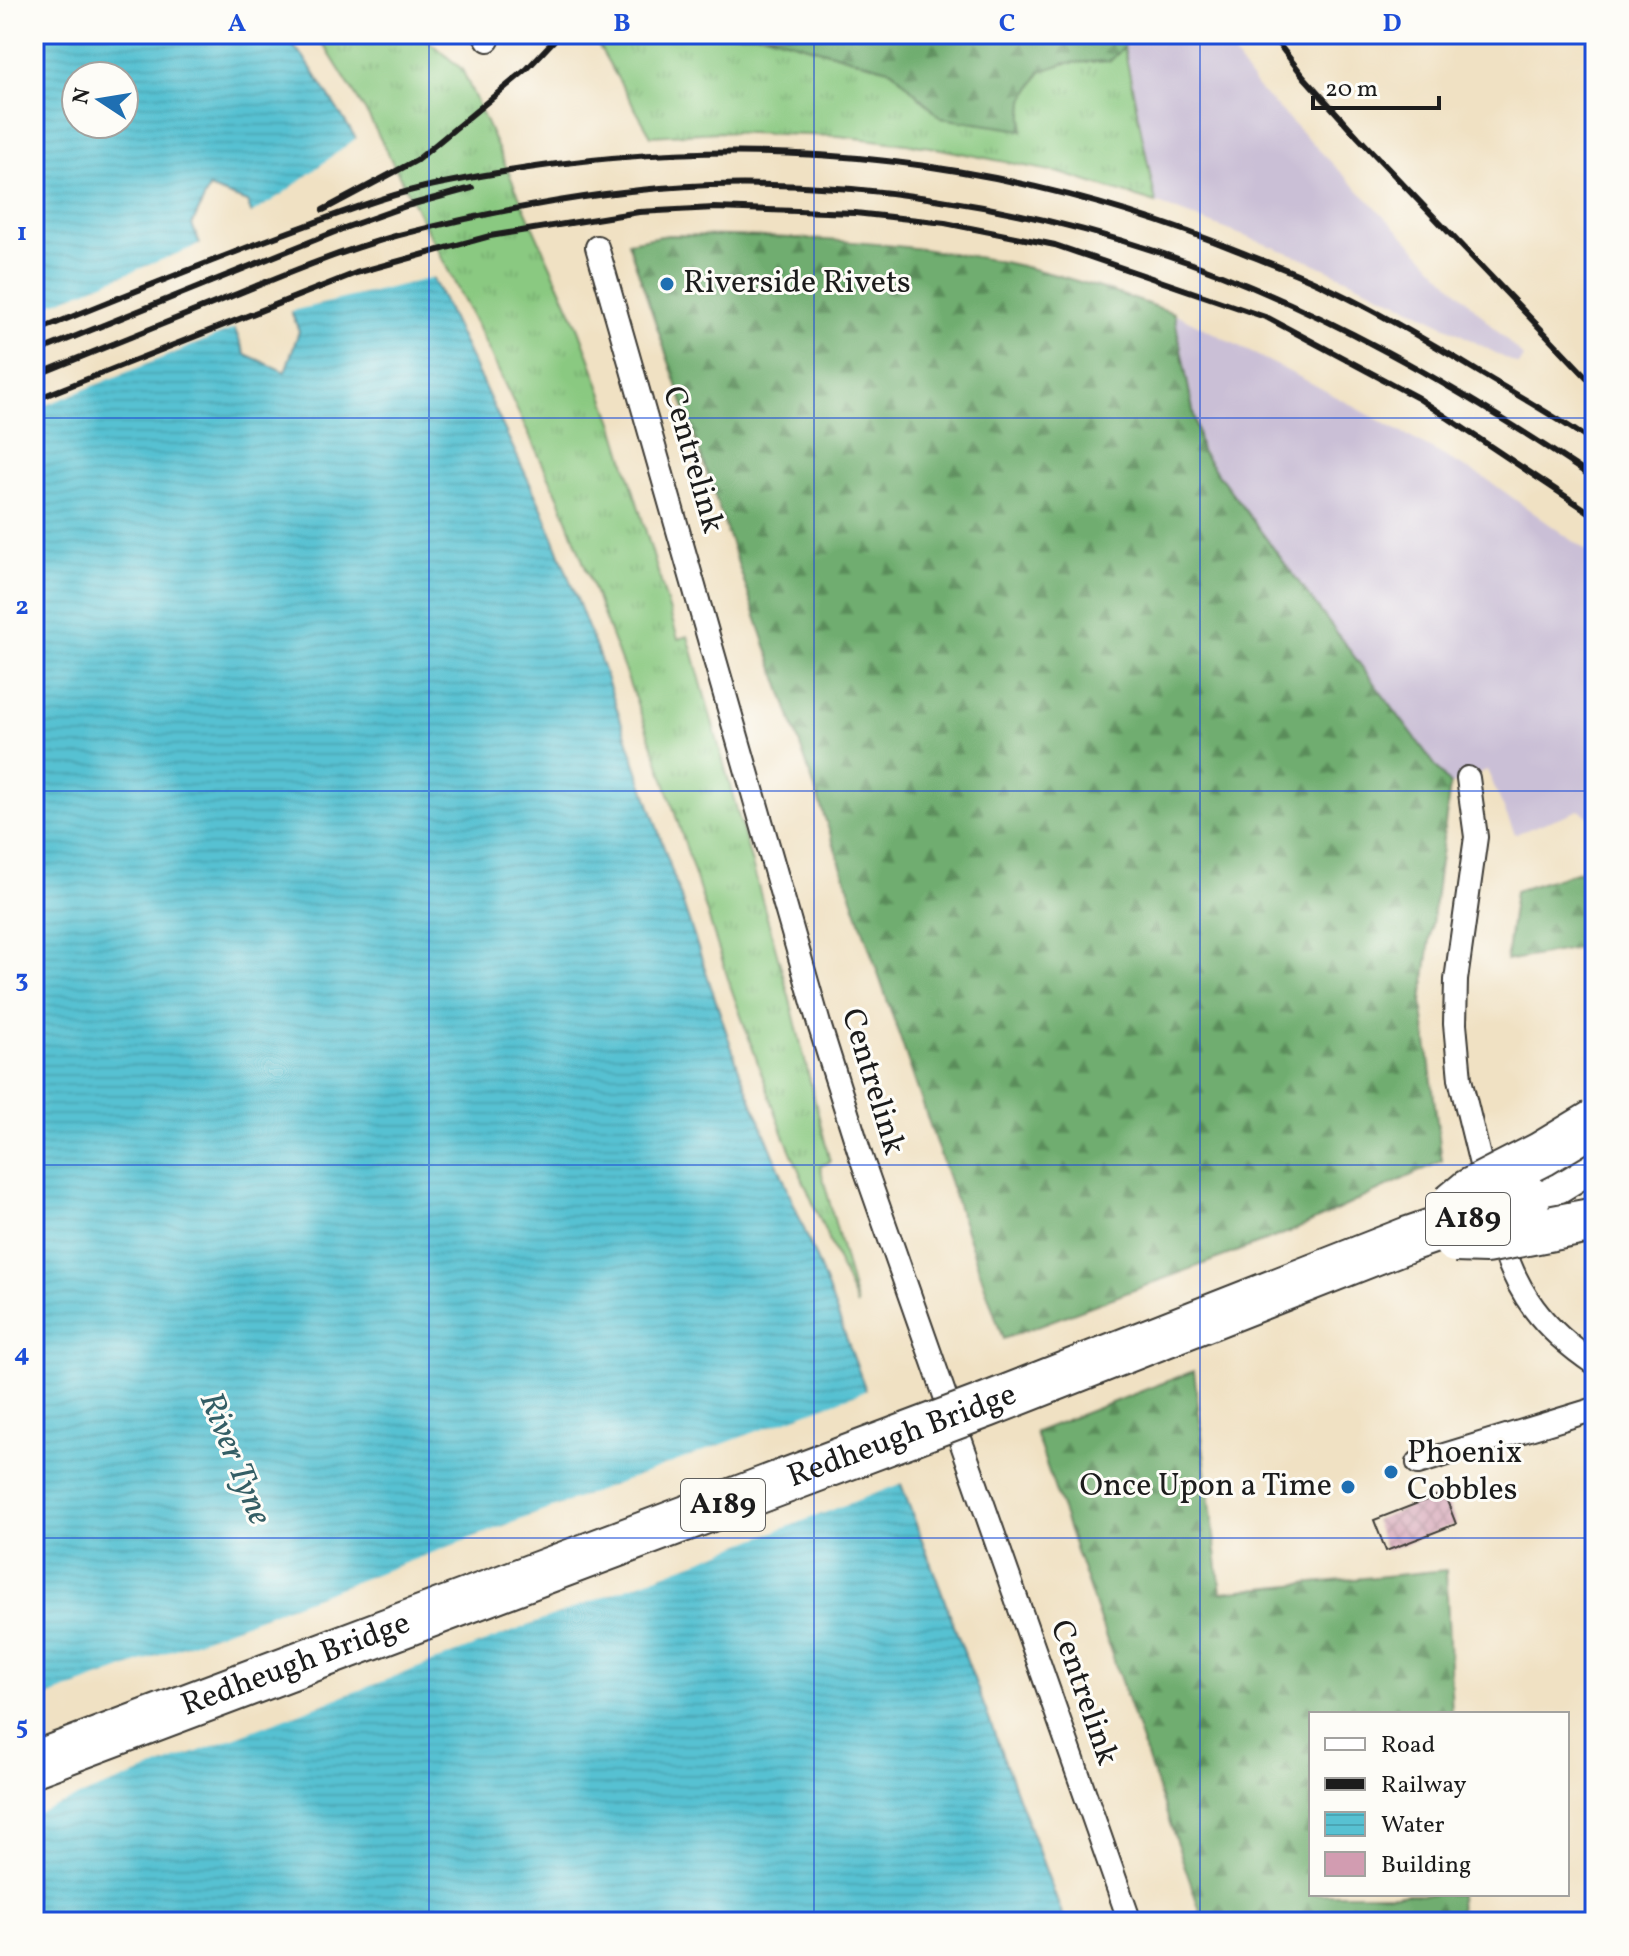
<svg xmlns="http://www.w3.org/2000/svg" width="1629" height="1956" font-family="Vollkorn,serif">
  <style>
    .railway { fill: #cabfd6 }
    .grass { fill: url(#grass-tufts); stroke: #53724e; stroke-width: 2 }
    .forest { fill: url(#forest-firs); stroke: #466446; stroke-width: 2 }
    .water { fill: url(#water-rules); stroke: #3a6e77; stroke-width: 2; fill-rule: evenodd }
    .pier { fill: #f0e1c3 }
    .building { fill: url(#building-cross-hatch) }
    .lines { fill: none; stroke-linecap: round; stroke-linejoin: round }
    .lane-casing { stroke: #3c3a35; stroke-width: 26 }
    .primary-casing { stroke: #3c3a35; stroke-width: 48 }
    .lane { stroke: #fff; stroke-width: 22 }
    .primary { stroke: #fff; stroke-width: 44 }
    .rail { stroke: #1c1c1c; stroke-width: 6 }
    .primary-bridge-casing { stroke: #3c3a35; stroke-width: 48; stroke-linecap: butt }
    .primary-bridge { stroke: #fff; stroke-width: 44 }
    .grid { fill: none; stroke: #1d4ed8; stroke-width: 2; stroke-opacity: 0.55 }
    .poi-dot { fill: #1f6fb2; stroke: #fdfcf7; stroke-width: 3 }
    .labels { text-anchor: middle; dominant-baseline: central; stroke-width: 6; stroke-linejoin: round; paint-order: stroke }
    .shield { fill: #fdfcf7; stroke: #605f5e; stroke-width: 2 }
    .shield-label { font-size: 30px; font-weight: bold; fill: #1c1c1c }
    .poi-label { font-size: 32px; fill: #1c1c1c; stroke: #fdfcf7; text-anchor: start }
    .street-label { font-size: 32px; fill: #1c1c1c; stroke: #fdfcf7 }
    .water-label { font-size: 34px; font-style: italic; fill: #345e65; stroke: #fdfcf7 }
    .neatline { fill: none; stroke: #1d4ed8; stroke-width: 3 }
    .grid-label { font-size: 26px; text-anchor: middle; font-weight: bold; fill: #1d4ed8 }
  </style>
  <defs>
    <pattern id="grass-tufts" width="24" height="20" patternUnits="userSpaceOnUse" patternTransform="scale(2)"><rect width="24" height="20" fill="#8ac981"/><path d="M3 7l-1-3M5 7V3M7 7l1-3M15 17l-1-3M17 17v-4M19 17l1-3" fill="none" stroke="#76ac6f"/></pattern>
    <pattern id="forest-firs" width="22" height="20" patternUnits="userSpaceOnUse" patternTransform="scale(2)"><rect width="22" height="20" fill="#6fad6f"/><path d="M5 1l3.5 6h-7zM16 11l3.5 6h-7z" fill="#5a8c5a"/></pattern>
    <pattern id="water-rules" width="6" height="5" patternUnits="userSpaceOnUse" patternTransform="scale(2)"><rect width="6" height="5" fill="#57c1d2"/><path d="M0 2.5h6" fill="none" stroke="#4ba5b4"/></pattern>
    <pattern id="building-cross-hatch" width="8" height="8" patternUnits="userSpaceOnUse" patternTransform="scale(2)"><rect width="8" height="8" fill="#d29cb1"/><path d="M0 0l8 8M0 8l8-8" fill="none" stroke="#aa7e8f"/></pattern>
  </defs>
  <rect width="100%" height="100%" fill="#fdfcf7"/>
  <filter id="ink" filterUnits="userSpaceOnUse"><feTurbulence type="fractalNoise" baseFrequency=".0125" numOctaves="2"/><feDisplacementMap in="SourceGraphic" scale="16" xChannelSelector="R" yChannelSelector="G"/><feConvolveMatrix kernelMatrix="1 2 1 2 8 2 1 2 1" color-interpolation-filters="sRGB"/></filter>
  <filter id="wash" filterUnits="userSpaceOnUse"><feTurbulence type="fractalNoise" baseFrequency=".006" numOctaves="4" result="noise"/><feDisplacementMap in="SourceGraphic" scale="32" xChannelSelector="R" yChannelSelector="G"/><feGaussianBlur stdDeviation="1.8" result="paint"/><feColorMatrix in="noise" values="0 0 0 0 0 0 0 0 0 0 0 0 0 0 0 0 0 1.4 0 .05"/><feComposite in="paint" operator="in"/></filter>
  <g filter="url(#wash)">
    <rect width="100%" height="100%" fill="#f0e1c3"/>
    <g class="railway">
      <path d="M1122,34H1219L1257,87L1523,357L1518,365L1413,309L1300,257L1156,203Z"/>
      <path d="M1174,313L1311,383L1488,480L1595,557V821L1579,810L1515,834L1487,770L1450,785L1201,451Z"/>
    </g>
    <g class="grass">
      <path d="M317,34H420L462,69L579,329L614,425L678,639L688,636L789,996L830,1162L820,1166L857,1306L783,1133L731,988L656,754L559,498L478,328L369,117Z"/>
      <path d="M592,34H765L892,70L941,118L1022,129L1024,100L1041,71L1066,63L1110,61L1124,47L1156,203L1060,173L931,147L839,136L718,132L651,136Z"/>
    </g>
    <g class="forest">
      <path d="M765,34H1122L1124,47L1110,61L1066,63L1041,71L1024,100L1022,130L941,118L892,70Z"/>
      <path d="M668,235C781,236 892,240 1003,262C1061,274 1118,293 1174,313L1201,451L1450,785L1422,1002L1442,1161L1297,1229L1003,1339L628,242Z"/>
      <path d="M1595,866V945L1506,961L1515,891Z"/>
      <path d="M1194,1371L1221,1592L1446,1570L1452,1714H1311V1894H1459L1460,1922H1204L1035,1432Z"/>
    </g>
    <path class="water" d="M34,34H281L303,56L359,143L437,287L543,511L599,656L740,1072L822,1273L1065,1922H34ZM76,76H124V124H76ZM209,188L247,202L299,331L285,372L245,354L192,225Z"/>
    <g class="pier">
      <path d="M359,136L436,277L287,312L248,216L284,193Z"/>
      <path d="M204,243L238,327L34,410V311Z"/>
      <path d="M870,1389L905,1482L34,1814V1702Z"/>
    </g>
    <g id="blocks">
      <path class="building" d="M1444,1493L1456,1524L1386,1551L1374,1520Z"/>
    </g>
  </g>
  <g filter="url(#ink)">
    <use href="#blocks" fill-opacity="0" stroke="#3c3a35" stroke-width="2"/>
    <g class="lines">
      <g class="lane-casing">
        <g id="lane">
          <path d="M484,34L488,40"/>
          <path d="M597,247L819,1024L861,1157L1130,1922"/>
          <path d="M1468,778L1476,837L1456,980L1455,1024L1460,1079L1487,1189"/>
          <path d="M1499,1233C1516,1294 1543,1329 1595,1364"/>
          <path d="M1418,1463L1595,1409"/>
        </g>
      </g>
      <g class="primary-casing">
        <path id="primary" d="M1528,1198L1595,1157"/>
      </g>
      <use href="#lane" class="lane"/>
      <use href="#primary" class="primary"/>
      <g class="rail">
        <path d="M1271,34L1304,77L1358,137L1595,386"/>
        <path d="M323,210L417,160L527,69L560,34"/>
        <path d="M34,332C124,296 213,259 305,226C349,210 393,193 439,184C715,126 984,147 1246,254C1274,265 1303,275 1330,289C1382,314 1433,344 1482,374C1520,397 1559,418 1595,444"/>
        <path d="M34,353L347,227L406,206L472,188"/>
        <path d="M34,376C98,350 163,324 227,298C283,275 340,251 399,235C500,209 605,189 710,185C862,181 1017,205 1161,253C1315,304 1460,388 1595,479"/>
        <path d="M34,400L356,273L490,236L639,212L714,208L855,213L945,223L1055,245L1268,318L1418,398L1595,516"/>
      </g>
      <g class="primary-bridge-casing">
        <g id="primary-bridge">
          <path d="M1452,1206L1470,1191L1542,1154L1595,1122"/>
          <path d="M1455,1240L1486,1241L1595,1220"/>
          <path id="s1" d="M34,1764L987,1405L1409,1239L1528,1198"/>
        </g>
      </g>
      <use href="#primary-bridge" class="primary-bridge"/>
    </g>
  </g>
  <path class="grid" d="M429,34V1922M814,34V1922M1200,34V1922M34,418H1595M34,791H1595M34,1165H1595M34,1538H1595"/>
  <g class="poi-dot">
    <circle cx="667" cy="284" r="8"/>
    <circle cx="1391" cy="1472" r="8"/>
    <circle cx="1348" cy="1487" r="8"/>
  </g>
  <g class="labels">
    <g class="shield">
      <rect x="1426" y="1193" width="84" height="52" rx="6"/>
      <rect x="681" y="1479" width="84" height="52" rx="6"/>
    </g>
    <g class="shield-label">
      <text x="1468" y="1219">A189</text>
      <text x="723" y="1505">A189</text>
    </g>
    <g class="poi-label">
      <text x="683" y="284">Riverside Rivets</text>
      <text x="1407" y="1454">Phoenix<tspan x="1407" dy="37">Cobbles</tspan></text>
      <text x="1332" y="1487" text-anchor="end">Once Upon a Time</text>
    </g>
    <g class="street-label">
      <text transform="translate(692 460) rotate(74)">Centrelink</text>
      <text transform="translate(872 1082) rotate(73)">Centrelink</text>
      <text stroke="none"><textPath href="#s1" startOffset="928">Redheugh Bridge</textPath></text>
      <text stroke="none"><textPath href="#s1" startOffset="280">Redheugh Bridge</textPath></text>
      <text transform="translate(1083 1693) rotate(71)">Centrelink</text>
    </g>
    <g class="water-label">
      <text transform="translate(234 1459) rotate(68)">River Tyne</text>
    </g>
  </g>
  <rect width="1629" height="1956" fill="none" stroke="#fdfcf7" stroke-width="88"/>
  <rect x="1309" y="1712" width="260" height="184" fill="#fdfcf7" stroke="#a3a29f" stroke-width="2"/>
  <rect x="1325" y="1738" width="40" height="12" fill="#ffffff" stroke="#a3a29f" stroke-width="2"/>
  <text x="1381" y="1752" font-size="24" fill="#1c1c1c">Road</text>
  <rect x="1325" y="1778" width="40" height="12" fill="#1c1c1c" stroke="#a3a29f" stroke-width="2"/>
  <text x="1381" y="1792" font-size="24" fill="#1c1c1c">Railway</text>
  <rect x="1325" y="1812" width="40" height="24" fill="url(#water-rules)" stroke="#a3a29f" stroke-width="2"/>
  <text x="1381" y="1832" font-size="24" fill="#1c1c1c">Water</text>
  <rect x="1325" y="1852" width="40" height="24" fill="#d29cb1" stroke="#a3a29f" stroke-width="2"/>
  <text x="1381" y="1872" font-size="24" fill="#1c1c1c">Building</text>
  <g transform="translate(100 100) rotate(282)"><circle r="38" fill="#fdfcf7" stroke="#a3a29f" stroke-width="2"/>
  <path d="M0-6L14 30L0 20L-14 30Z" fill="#1f6fb2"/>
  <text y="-12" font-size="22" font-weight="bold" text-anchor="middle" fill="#1c1c1c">N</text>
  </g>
  <path d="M1313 96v12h126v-12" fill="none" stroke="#1c1c1c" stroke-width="4"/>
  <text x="1325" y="96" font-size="24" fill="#1c1c1c" stroke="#fdfcf7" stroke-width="6" paint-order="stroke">20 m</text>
  <rect x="44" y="44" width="1541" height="1868" class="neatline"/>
  <g class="grid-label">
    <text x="237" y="31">A</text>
    <text x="622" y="31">B</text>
    <text x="1007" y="31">C</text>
    <text x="1392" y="31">D</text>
    <text x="22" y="240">1</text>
    <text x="22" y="614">2</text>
    <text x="22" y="987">3</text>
    <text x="22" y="1361">4</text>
    <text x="22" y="1734">5</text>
  </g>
</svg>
